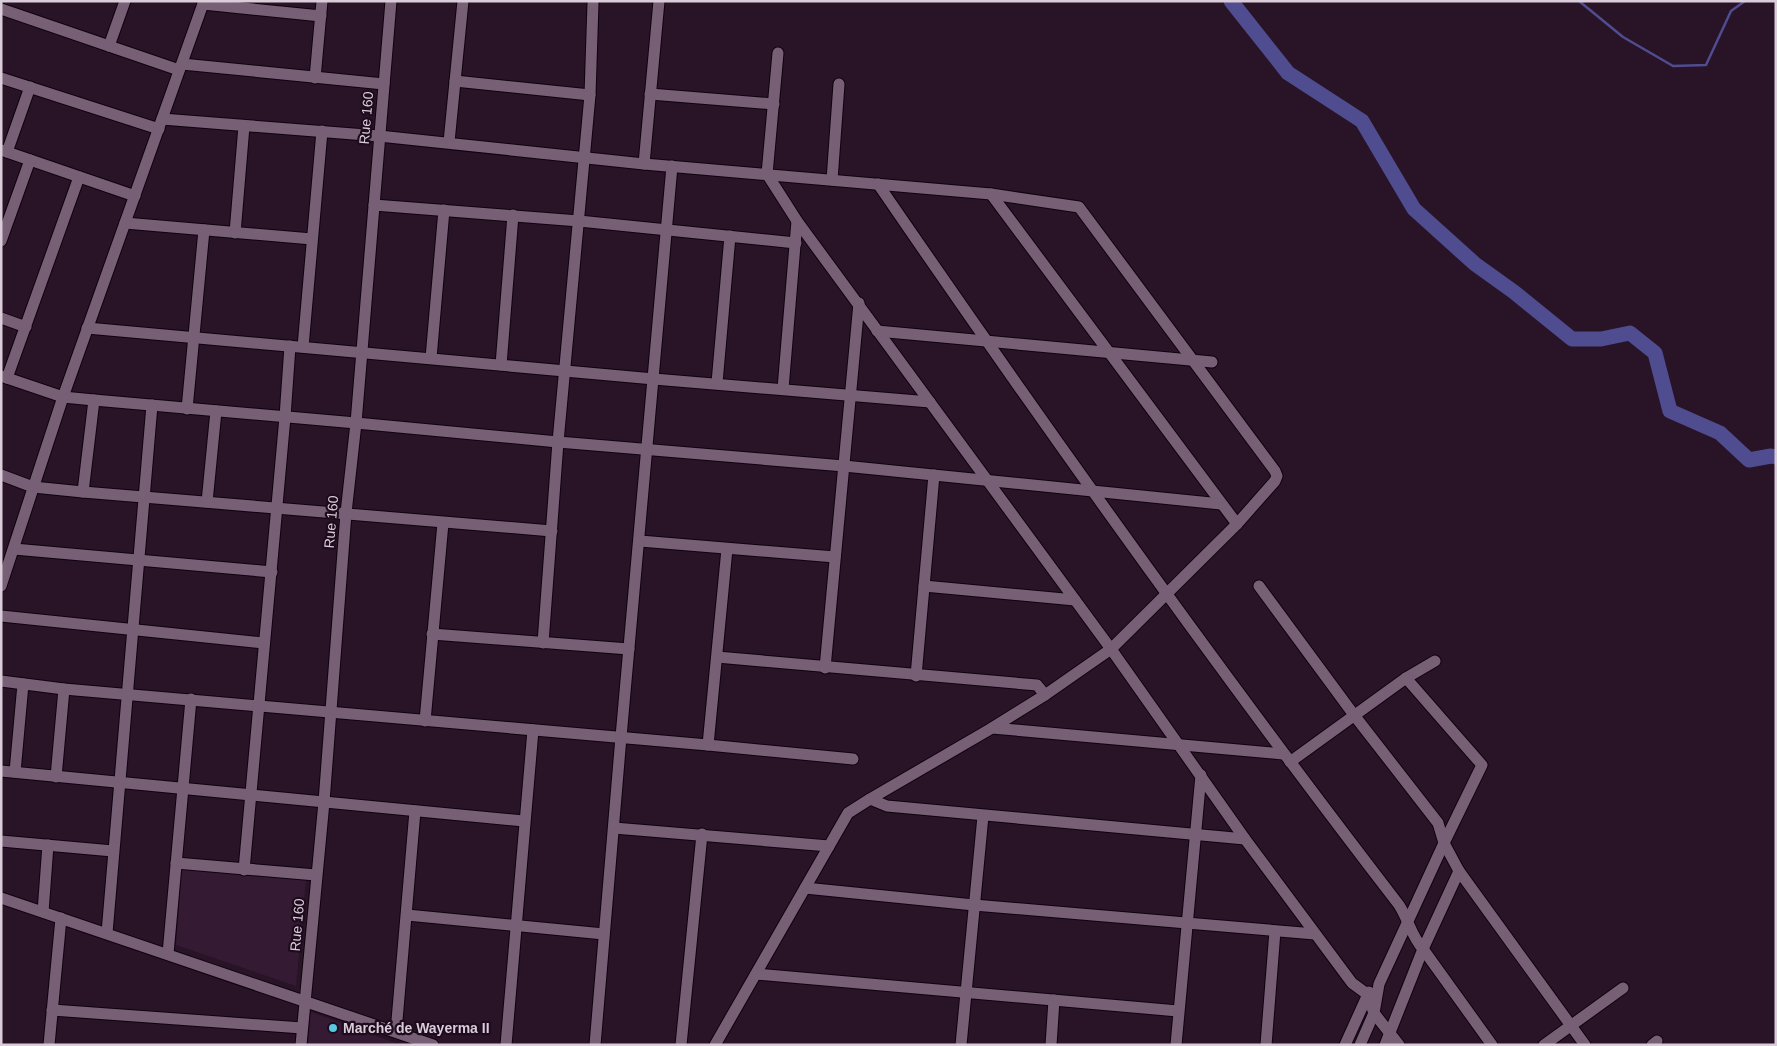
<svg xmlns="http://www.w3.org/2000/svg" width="1777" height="1046" font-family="Arial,sans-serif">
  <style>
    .built { fill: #341b33 }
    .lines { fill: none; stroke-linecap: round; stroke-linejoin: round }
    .stream { stroke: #4f4c90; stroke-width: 2.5 }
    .river { stroke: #4f4c90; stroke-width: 15 }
    .minor-casing { stroke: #10020f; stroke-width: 13 }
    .minor { stroke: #775f75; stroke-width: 11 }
    .poi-dot { fill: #57c9e2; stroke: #1e0b1d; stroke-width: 2 }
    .labels { text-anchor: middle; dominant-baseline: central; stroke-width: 4.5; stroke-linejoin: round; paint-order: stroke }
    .street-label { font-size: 14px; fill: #daccd9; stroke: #1e0b1d }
    .poi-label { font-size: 14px; font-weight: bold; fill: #daccd9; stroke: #1e0b1d; text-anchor: start }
  </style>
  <rect width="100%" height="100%" fill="#281426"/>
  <g class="built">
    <path d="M182,868L306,879L296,986L176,945Z"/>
    <path d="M311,1012L401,1045H308Z"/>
  </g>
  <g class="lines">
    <path class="stream" d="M1579,1L1623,37L1673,66L1706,65L1731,11L1745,1"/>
    <path class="river" d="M1231,1L1288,73L1362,121L1414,209L1475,264L1514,292L1572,339H1601L1630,333L1655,353L1670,411L1720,433L1749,460L1771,456L1776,457"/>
    <g class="minor-casing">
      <g id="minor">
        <path d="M203,4L321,16"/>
        <path d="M1,9L179,70"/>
        <path d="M109,46L125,1"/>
        <path d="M778,53L767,174L797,221L1111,649L1245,839L1352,983L1367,994L1374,1013L1399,1045"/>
        <path d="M182,64L384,84"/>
        <path d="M1,78L159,129"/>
        <path d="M315,78L322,1"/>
        <path d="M455,81L590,95"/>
        <path d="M650,94L774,104"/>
        <path d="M162,119L379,136L644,164L991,194L1079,207L1275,471L1277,476L1275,481L1237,524L1111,649L1045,695L992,728L870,799L848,813L715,1045"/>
        <path d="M449,142L463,1"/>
        <path d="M1,150L135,196"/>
        <path d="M7,152L30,87"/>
        <path d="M644,164L659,1"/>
        <path d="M832,180L839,84"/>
        <path d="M878,184C1046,429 1218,670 1399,905C1408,919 1412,937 1423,949L1492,1045"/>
        <path d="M991,194L1237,524"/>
        <path d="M374,205L579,221L796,243"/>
        <path d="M125,223L312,239"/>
        <path d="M235,233L244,126"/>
        <path d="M1,241L30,160"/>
        <path d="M1,318L26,327"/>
        <path d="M87,328L654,379L930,402"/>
        <path d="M877,331L1212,362"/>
        <path d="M303,347L322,131"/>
        <path d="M431,358L444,210"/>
        <path d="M501,365L513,215"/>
        <path d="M1,376L63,397L94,400L356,423L558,442L844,466L1221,504"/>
        <path d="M7,378L79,177"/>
        <path d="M717,383L730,236"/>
        <path d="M783,389L797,221"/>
        <path d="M187,409L204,230"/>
        <path d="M1,475L33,487L83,492L552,531"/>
        <path d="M83,492L94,400"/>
        <path d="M207,502L216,411"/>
        <path d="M640,541L835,557"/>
        <path d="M14,549L272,572"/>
        <path d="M1,586L63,397L204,1"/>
        <path d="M924,586L1075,600"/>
        <path d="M1259,586L1354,715L1438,823L1444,843L1459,871L1585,1045"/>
        <path d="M1,616L264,643"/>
        <path d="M432,634L629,649"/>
        <path d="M543,643L558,442L590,95L593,3"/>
        <path d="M717,657L1037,685L1045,695"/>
        <path d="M825,668L859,303"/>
        <path d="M916,676L934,475"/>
        <path d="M1,681L64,689L708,745L853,759"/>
        <path d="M425,721L443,523"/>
        <path d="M992,728L1283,754"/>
        <path d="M708,745L727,549"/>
        <path d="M1290,762L1406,678L1435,661"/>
        <path d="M1,771L524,821"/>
        <path d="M15,772L23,684"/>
        <path d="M56,777L64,689"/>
        <path d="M870,799L887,806L1245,839"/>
        <path d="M614,828L829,846"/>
        <path d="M1,841L113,851"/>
        <path d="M176,863L316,875"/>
        <path d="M244,870L285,417L290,346"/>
        <path d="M805,888L974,905L1315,934"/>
        <path d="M1,898L433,1045"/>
        <path d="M43,912L48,845"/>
        <path d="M407,915L604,934"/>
        <path d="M107,933L152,405"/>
        <path d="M168,954L191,699"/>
        <path d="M756,974L1178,1011"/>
        <path d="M52,1010L302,1028"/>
        <path d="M396,1032L415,811"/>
        <path d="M49,1045L61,918"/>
        <path d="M301,1045L324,802L346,513L356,423L391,1"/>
        <path d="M506,1045L533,730"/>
        <path d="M595,1045L621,737L672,166"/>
        <path d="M681,1045L702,834"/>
        <path d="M961,1045L983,816"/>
        <path d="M1051,1045L1054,1000"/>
        <path d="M1176,1045L1201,775"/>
        <path d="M1266,1045L1275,931"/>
        <path d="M1345,1045L1369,992"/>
        <path d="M1360,1045L1374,1013L1379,984L1444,843L1482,765L1406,678"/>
        <path d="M1385,1045L1423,949L1459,871"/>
        <path d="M1544,1045L1623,988"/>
        <path d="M1652,1045L1657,1041"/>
      </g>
    </g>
    <use href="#minor" class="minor"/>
  </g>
  <circle class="poi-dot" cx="333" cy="1028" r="5"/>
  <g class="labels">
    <g class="street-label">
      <text transform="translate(366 118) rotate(-85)">Rue 160</text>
      <text transform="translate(331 522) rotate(-85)">Rue 160</text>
      <text transform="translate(297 925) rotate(-85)">Rue 160</text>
    </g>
    <g class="poi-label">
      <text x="343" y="1028">Marché de Wayerma II</text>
    </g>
  </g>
  <rect width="1777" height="1046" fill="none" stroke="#daccd9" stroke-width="5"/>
</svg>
